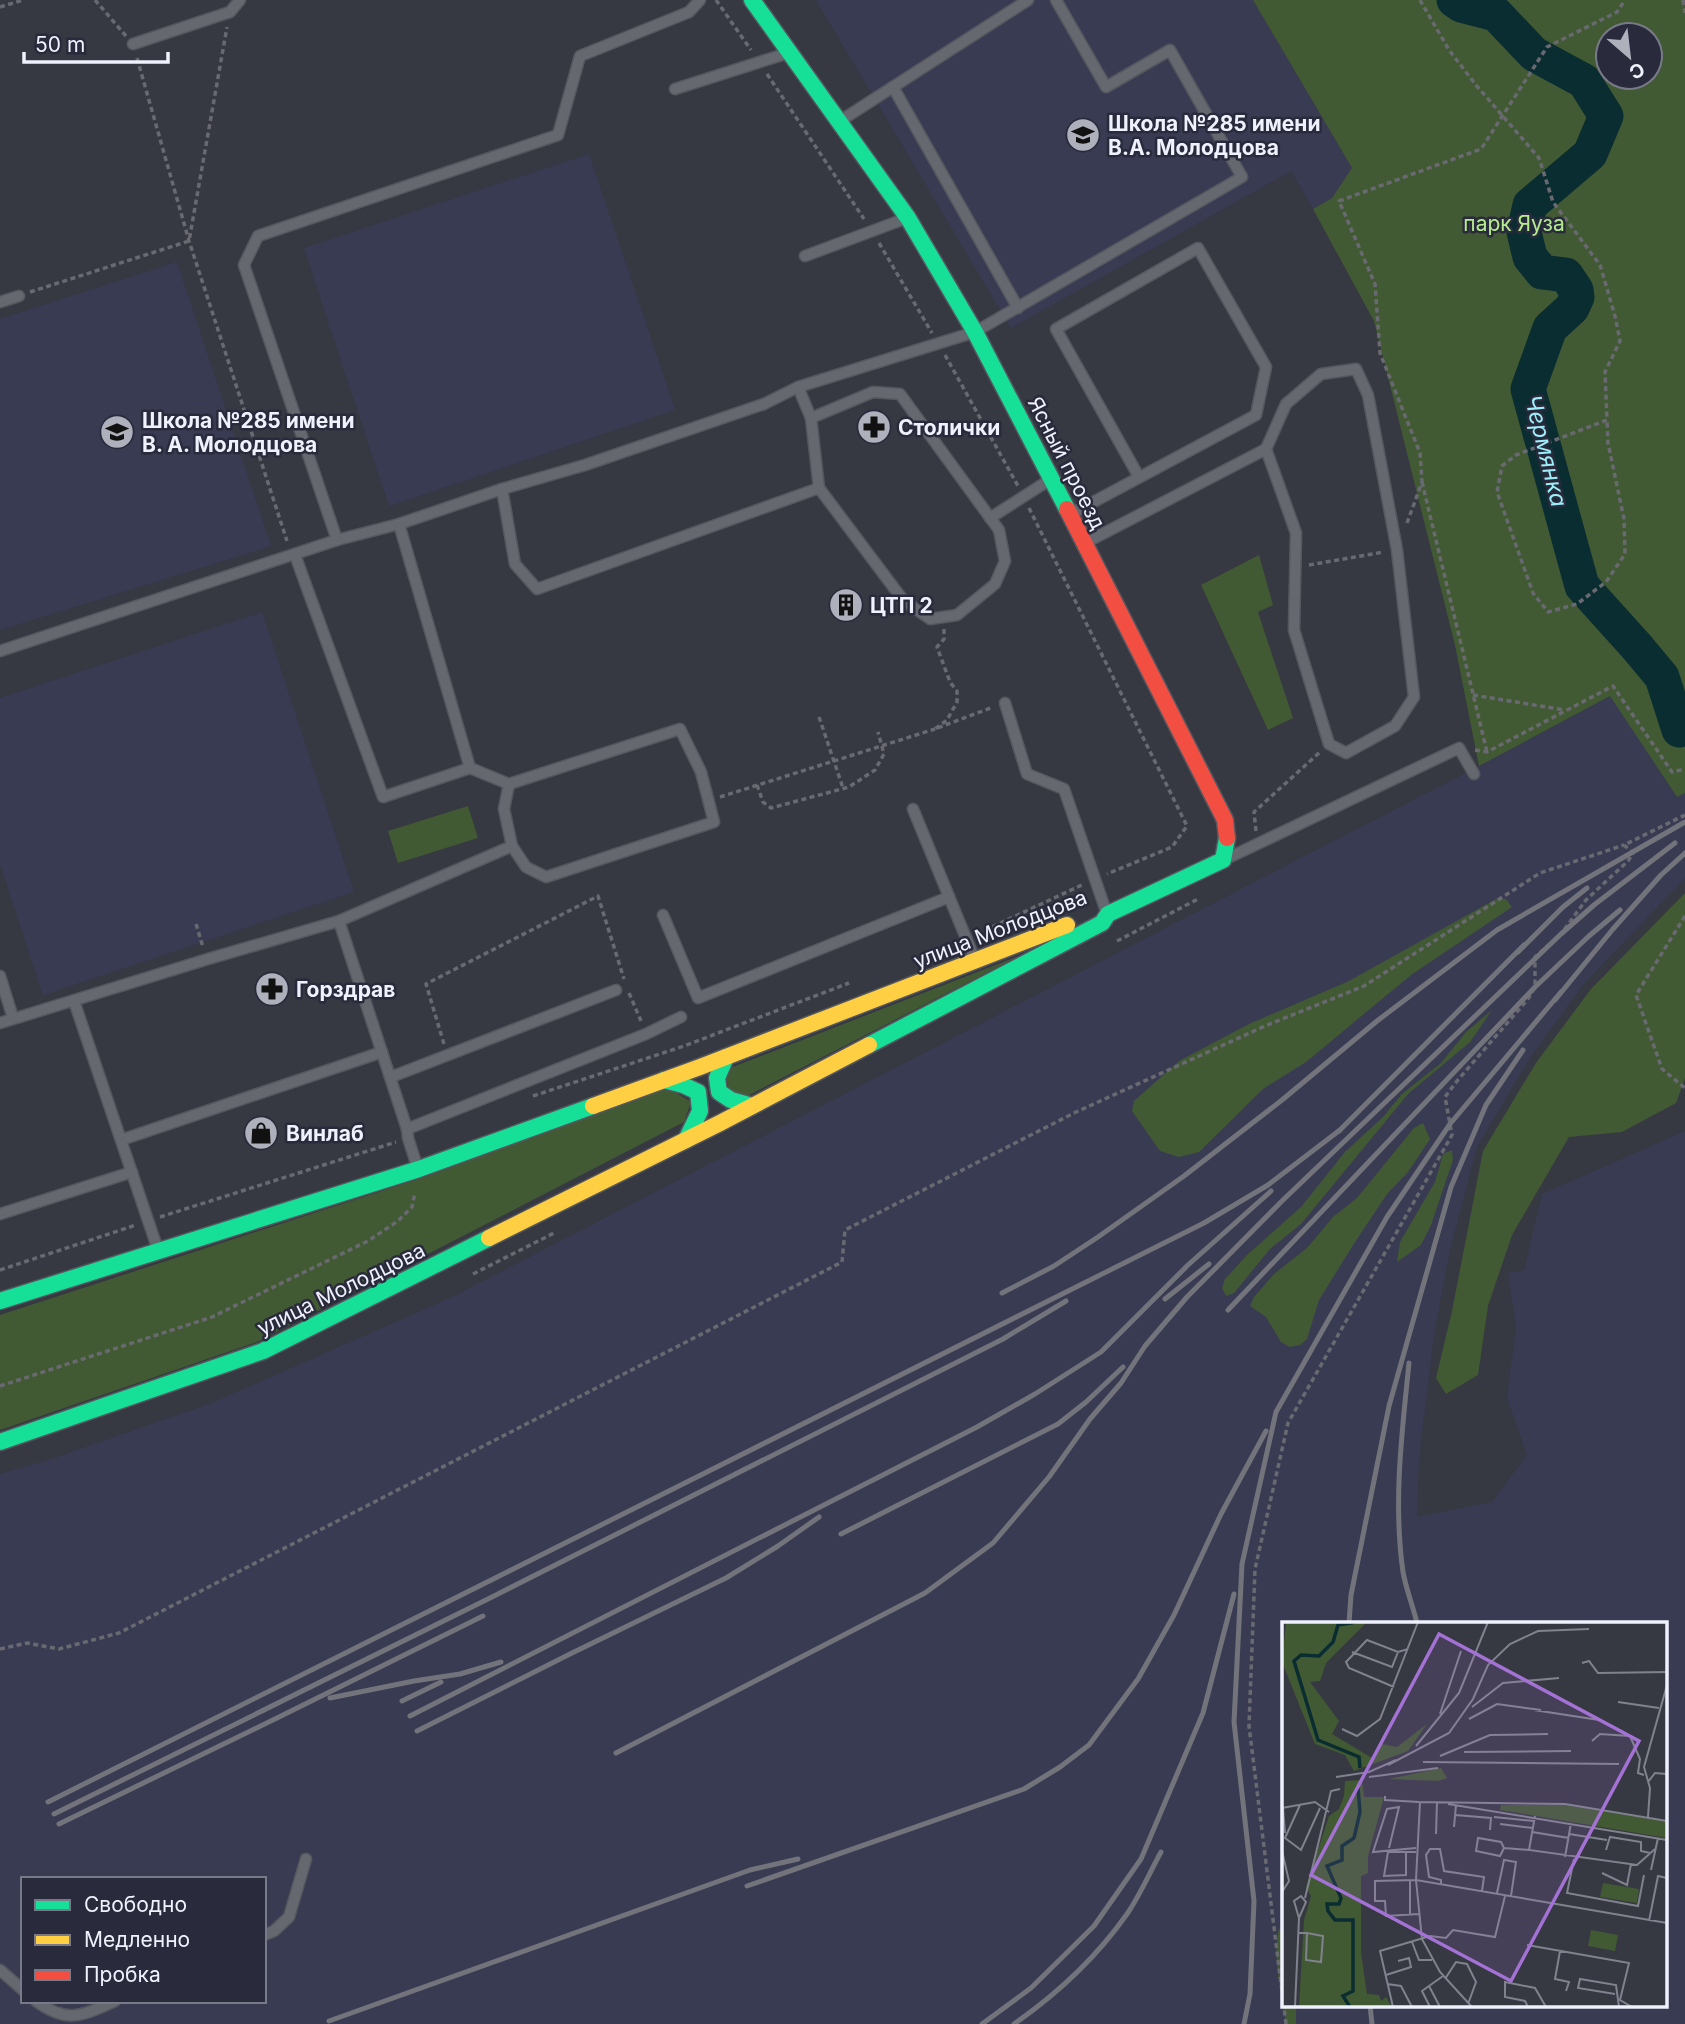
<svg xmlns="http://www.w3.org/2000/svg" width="1685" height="2024" font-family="Inter,sans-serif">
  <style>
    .built { fill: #393b52; fill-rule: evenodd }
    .green { fill: #425a33; fill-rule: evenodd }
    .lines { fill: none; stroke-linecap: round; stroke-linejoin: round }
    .river { stroke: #0a2d32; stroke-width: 35 }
    .lane-casing { stroke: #55575f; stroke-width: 13 }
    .fast-casing { stroke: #55575f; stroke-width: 19 }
    .slow-casing { stroke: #55575f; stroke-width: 19 }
    .jam-casing { stroke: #55575f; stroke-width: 19 }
    .path { stroke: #696a71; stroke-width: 3.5; stroke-dasharray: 5 3.5; stroke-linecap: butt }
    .lane { stroke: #66686f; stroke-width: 10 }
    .fast { stroke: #16e098; stroke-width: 16 }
    .slow { stroke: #ffcf43; stroke-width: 16 }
    .jam { stroke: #f24e42; stroke-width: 16 }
    .rail { stroke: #73747b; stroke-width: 5 }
    .labels { text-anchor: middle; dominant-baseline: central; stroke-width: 5; stroke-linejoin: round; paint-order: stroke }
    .poi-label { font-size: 21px; font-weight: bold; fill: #eff1fd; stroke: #292b3c; text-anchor: start }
    .park-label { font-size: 21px; fill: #b5ec8f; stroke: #292b3c }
    .street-label { font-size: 21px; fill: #eff1fd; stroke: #292b3c }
    .water-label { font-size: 23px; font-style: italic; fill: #9deef9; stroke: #292b3c }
    .inset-river { fill: none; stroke: #0a2d32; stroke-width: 3.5 }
    .inset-road { fill: none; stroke: #80828d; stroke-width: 2 }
    .view { fill: #a471d5; fill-opacity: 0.15; stroke: #a471d5; stroke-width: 3.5 }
    .inset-edge { fill: none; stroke: #eff1fd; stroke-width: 3.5 }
  </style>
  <rect width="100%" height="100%" fill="#363842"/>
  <g class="built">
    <path d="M816,0H1253L1352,168L1332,198L1313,209L1291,171L1011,328Z"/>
    <path d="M589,154L675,410L389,506L304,248Z"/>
    <path d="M177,262L271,546L0,630V319Z"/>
    <path d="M262,612L354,892L43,995L0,864V698Z"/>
    <path d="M1611,696L1677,797L1685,793V878L1583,985L1529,1059L1477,1147L1450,1249L1434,1335L1419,1458L1417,1517L1492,1502L1527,1455L1507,1398L1516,1327L1508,1273L1524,1270L1542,1194L1685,1131V2024H0V1474L54,1458L212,1403L454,1296L1479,766ZM1284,1623H1666V2005H1284ZM23,1879H264V2001H23Z"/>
  </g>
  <g class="green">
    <path d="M1253,0H1685V793L1677,797L1610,696L1479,766L1455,645L1374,321L1313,209L1332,198L1352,168ZM1608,35H1650V77H1608Z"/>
    <path d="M1259,555L1273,605L1258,612L1293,718L1268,730L1201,585Z"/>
    <path d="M468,806L478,838L398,863L388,831Z"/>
    <path d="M1685,893V1078L1676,1103L1622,1132L1569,1137L1512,1235L1488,1306L1478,1375L1446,1394L1436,1378L1452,1311L1483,1151L1536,1063L1591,989Z"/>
    <path d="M1496,899H1506L1512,907L1411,975L1306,1062L1263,1089L1199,1152L1179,1157L1160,1151L1132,1111L1134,1101L1179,1061L1249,1024L1349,981Z"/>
    <path d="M1021,955L745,1097L729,1092L725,1070Z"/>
    <path d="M1492,1010L1470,1042L1408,1094L1301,1224L1270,1249L1234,1293L1226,1296L1222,1288L1225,1279L1247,1255L1301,1207L1345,1152L1383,1117L1402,1094L1441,1063L1466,1032Z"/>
    <path d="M665,1086L691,1102L684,1122L257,1342L0,1430V1315L431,1175Z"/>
    <path d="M1423,1123L1430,1139L1408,1172L1387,1194L1355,1242L1319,1300L1307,1339L1300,1345L1290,1347L1281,1342L1266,1317L1250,1306L1254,1297L1274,1274L1307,1248L1333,1217L1357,1198L1414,1128Z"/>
    <path d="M1452,1150L1453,1160L1431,1225L1421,1245L1397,1262L1400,1242L1435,1182L1443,1154Z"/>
    <path d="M1279,1928L1284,1935V2005H1296V2024H1286C1282,1995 1272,1956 1279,1928Z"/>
  </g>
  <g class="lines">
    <path class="river" d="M1454,0L1461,5L1496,14L1534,54L1584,81L1606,116L1590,154L1530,205L1524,232L1530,257L1542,272L1566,275L1576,290L1577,297L1572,308L1550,328L1528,389L1582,586L1637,647L1662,677L1679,730"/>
    <g class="lane-casing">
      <g id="lane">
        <path d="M133,44L230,12L240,0"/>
        <path d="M893,87L1018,308"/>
        <path d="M675,89L788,53"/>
        <path d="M840,121L1028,0"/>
        <path d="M805,256L907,218"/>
        <path d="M0,302L19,296"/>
        <path d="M811,418L819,488"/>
        <path d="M502,489L515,564L537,589L819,488L903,600L930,619L957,615L995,584L1005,561L999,530L900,394L873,392L811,418L798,387"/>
        <path d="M1071,514L1256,415L1266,367L1198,248L1056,329L1139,477"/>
        <path d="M990,518L1051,479"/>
        <path d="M337,540L244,265L258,236L558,135L580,56L689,12L700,0"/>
        <path d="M1085,543L1266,449L1286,404L1321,374L1356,369L1368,395L1397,550L1414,697L1395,726L1346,753L1329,744L1294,630L1296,533L1266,449"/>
        <path d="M295,555L383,797L470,768L399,524"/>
        <path d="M0,651L337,540L399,524L502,489L585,465L764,404L798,387L975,332L1242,177L1170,50L1106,87L1056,0"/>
        <path d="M1005,703L1027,774L1064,789L1107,914"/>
        <path d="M470,768L509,784"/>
        <path d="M913,809L975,960"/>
        <path d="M1230,857L1459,748L1474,774"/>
        <path d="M663,915L698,998L949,897"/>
        <path d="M339,921L512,846L526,867L546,877L714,822L701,772L680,729L509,784L504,809L512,846"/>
        <path d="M0,976L13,1018"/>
        <path d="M74,1001L158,1250"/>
        <path d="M0,1023L208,959L339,921L407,1129L408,1138L418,1169"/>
        <path d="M391,1077L616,990"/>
        <path d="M407,1129L646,1034L681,1017"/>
        <path d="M121,1140L382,1052"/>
        <path d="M0,1214L132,1172"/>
        <path d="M264,1935L274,1931L289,1917L306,1859"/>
        <path d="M0,1970L23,1990"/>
        <path d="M36,2001C67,2024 82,2016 115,2001"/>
      </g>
    </g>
    <g class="fast-casing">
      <g id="fast">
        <path d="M752,0L908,218L975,332L1067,509"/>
        <path d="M869,1045L1102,923L1108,914L1223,860L1227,838"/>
        <path d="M726,1057L717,1078L719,1092L731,1100L752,1106"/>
        <path d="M664,1080L683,1085L698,1092L700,1111L686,1140"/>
        <path d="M0,1301L419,1169L593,1106"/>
        <path d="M0,1442L263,1351L489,1238"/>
      </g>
    </g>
    <g class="slow-casing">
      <g id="slow">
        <path d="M593,1106L700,1067L1067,925"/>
        <path d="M489,1238L720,1123L869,1045"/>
      </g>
    </g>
    <g class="jam-casing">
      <path id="jam" d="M1067,509L1225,820L1227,838"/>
    </g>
    <g class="path">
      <path d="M95,0L126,36"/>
      <path d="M716,0L751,50"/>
      <path d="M1420,0L1449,50L1476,85L1539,158L1553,202L1600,265L1615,316L1620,341L1605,372L1607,420L1516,455L1502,466L1497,492L1533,593L1548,612L1577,604L1606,582L1625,554L1624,519L1608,443L1607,420"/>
      <path d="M1683,0L1685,13"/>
      <path d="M0,7L23,0"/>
      <path d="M137,58L189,241L287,541"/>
      <path d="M767,74L864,219"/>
      <path d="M879,243L932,333"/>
      <path d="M30,292L189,241L227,27"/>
      <path d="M945,355L1018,486"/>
      <path d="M1422,482L1487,752"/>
      <path d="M1029,508L1187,826L1172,847L1107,874"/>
      <path d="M1407,523L1422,482L1420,453L1380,353L1375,284L1339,201L1481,149L1547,47L1617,12L1625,0"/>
      <path d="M1309,565L1384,552"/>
      <path d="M944,629V639L937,647L950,682L957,691V702L947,720L935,729L993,707"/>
      <path d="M1473,695L1565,710"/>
      <path d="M819,717L843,788"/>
      <path d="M1475,750L1487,752L1613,686L1672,772L1685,769"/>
      <path d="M757,785L763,802L771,808L849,787L875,770L884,754L878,732"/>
      <path d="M720,797L935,729"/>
      <path d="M1256,831L1254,812L1320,752"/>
      <path d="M1685,916L1636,995L1662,1069L1685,1088"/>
      <path d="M196,924L203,947"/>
      <path d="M977,934L1084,884"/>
      <path d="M1117,941L1200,898"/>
      <path d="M629,993L641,1021"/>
      <path d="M444,1044L426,984L598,896L624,979"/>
      <path d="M533,1096L684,1046L849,983"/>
      <path d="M160,1217L396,1142"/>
      <path d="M0,1270L136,1225"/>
      <path d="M473,1274L554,1233"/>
      <path d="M0,1386L212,1317L368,1241L398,1221L412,1207L415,1192"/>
      <path d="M0,1649L27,1643L59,1649L119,1633L842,1262L845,1230L1074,1113L1265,1026L1364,986L1540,873L1624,845"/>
      <path d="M1286,2024L1249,1726L1255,1569L1288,1423L1452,1135L1445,1097L1457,1081L1528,999L1535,987V957L1561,934L1586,900L1628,861L1633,853L1624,845L1685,815"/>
    </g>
    <use href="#lane" class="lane"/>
    <use href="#fast" class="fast"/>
    <use href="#slow" class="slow"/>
    <use href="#jam" class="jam"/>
    <g class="rail">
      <path d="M1518,952L1563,907L1587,888"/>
      <path d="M1555,1000L1613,929L1661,875L1685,853"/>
      <path d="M1339,1131L1524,945"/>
      <path d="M1002,1293L1054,1266L1098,1237L1184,1176L1282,1100L1377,1021L1497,930L1685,822"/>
      <path d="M1165,1299L1209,1264"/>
      <path d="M1228,1310L1535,987L1589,936L1620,910"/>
      <path d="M1409,1363C1402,1432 1393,1502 1403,1572C1406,1589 1413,1606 1417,1623"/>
      <path d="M841,1534L1058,1424L1086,1402L1123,1367"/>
      <path d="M1349,1623L1351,1595L1389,1406L1451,1187L1486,1105L1523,1050"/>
      <path d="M330,1698L414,1681L460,1674L501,1662"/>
      <path d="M402,1701L441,1682"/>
      <path d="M410,1716L977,1427L1035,1394L1101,1352L1188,1265L1271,1191"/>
      <path d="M417,1731L570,1654L726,1578L778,1546L819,1517"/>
      <path d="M616,1753L925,1593L993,1543L1049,1477L1090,1419L1121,1383L1145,1346L1187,1297L1283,1200L1561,934L1594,905L1675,843"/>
      <path d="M48,1802L1204,1223L1268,1185L1340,1130"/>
      <path d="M54,1814L492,1597L1003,1339L1066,1301"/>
      <path d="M59,1824L279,1717L483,1616"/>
      <path d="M747,1886L1024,1789L1060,1767L1089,1745L1138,1679L1174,1615L1221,1514L1266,1431"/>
      <path d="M1370,2005L1372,2024"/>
      <path d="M329,2021L750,1870L798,1859"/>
      <path d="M982,2024L1031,1988L1094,1926L1141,1859L1203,1713L1234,1594"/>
      <path d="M1014,2024C1057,1994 1096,1958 1127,1914C1140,1895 1150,1872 1161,1852"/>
      <path d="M1244,2024L1250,1994L1254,1901L1234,1722L1242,1564L1276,1412L1387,1217L1450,1124L1561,992"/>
    </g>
  </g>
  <defs>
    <g id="school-disc" transform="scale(1.75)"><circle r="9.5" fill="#aeb0bc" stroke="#292b3c"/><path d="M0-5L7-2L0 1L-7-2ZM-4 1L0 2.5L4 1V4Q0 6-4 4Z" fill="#111"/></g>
    <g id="pharmacy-disc" transform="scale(1.75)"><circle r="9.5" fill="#aeb0bc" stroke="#292b3c"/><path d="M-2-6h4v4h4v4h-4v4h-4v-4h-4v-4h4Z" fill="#111"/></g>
    <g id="building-disc" transform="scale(1.75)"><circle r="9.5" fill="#aeb0bc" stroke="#292b3c"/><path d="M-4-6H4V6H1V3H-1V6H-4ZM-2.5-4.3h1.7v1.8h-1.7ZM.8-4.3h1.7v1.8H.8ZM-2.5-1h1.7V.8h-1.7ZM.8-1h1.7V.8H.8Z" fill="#111"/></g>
    <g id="shop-disc" transform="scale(1.75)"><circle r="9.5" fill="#aeb0bc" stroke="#292b3c"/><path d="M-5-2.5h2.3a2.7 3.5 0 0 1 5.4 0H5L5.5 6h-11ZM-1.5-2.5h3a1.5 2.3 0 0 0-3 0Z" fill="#111"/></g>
  </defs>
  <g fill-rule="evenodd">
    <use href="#school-disc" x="1083" y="135"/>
    <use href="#pharmacy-disc" x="874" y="427"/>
    <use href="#school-disc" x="117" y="432"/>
    <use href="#building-disc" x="846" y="605"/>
    <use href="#pharmacy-disc" x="272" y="989"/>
    <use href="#shop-disc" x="261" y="1133"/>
  </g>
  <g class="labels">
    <g class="poi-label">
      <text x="1108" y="123">Школа №285 имени<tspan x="1108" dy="24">В.А. Молодцова</tspan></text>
      <text x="142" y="420">Школа №285 имени<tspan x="142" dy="24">В. А. Молодцова</tspan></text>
      <text x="898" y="427">Столички</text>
      <text x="870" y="605">ЦТП 2</text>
      <text x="296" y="989">Горздрав</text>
      <text x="286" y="1133">Винлаб</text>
    </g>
    <g class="park-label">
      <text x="1514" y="223">парк Яуза</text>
    </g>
    <g class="street-label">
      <text transform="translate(1067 463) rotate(63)">Ясный проезд</text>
      <text transform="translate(1000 929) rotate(-21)">улица Молодцова</text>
      <text transform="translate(341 1289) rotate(-26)">улица Молодцова</text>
    </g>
    <g class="water-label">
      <text transform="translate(1546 451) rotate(76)">Чермянка</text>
    </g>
  </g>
  <g transform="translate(1282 1622)">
    <rect width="385" height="385" fill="#363842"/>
    <path d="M4,0H85L44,41L38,59L28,60L57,99L50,112L90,136L100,122L115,125L145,102L126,129L72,149L63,133L33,122L0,40ZM159,146L165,156L156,159L107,157ZM80,158L82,175H102L86,234V251L79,254V331L85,372L97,373L99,379L104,375L110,385H17L22,298L29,274L24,265L47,194L57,187L62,174L63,159ZM219,183H283L385,200V216L218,188ZM321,261L357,267L355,281L318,275ZM309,308L336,313L333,329L306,324Z" fill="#425a33"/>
    <path class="inset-river" d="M74,0L56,3L51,20L37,34L19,33L12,39L36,118L77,135L78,146M68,385L61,374L71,369V298H53L46,289L45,282H57L59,276L45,244L60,238V224L72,216L78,190L76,166"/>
    <path class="inset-road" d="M70,30L110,45L116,30M300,41L307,39L316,51L385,50M112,65L67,46L64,40L85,18L116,30L126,27M336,80L377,86M190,85L221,61L277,56M252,88L317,98M158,92L179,29M187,97L215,82L259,88M60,107L75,114L98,97L136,0M310,119L318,112L348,114L358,137L356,151L362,153M134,124L177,71L206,0M182,130L289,129M158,134L208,113L266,112M141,140L337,142M106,143L167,111L191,77L206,43L228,22L256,9L307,7M54,155L87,150L114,138M87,155L156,146M366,160L373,151L385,152M103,174V178L137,180M166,182L385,218M18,183L3,216L19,228L38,186M0,186L33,180L47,190M1,186L3,211M173,193L209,196L208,208M253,194L247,228L355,243L373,227M212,195L252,199M366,195L368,166L362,145L385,63M218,202L251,206M172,205L174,183M250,210L287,216M154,212L155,180M287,212L325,218M107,226L117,185L105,187L91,230L134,226M222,226L218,234L194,229L196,216L219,220L222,226L247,228M324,228L328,215L359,220V229L368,231M0,229L7,259L0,270M124,230V253L102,254L106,230H134M283,235L289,201M292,237L285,271L356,284L362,253M369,248L376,216M320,251L345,263L349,242M128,258V292M159,263V258L147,255L144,233L148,227H158L162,249L202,255L200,269M215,271L222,238L234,240L229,274M23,276L49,169L58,167M137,292L104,294L103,279H93V259L134,258L385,301M367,299L376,254L385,256M16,311H25L41,314L39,340L24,338L25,311M130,320L137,338H150M245,323L347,341L338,378L350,385M278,329L273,357L287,360L284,369M104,353L129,345L127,336L116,339M163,357L174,340L185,342L194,360L186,382M105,362L119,364L130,385M147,364L158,385M333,372L296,366L298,357L334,363L337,385M13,385L17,296L12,279L19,274L24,280L17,296M111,385L98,329L148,314L164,316L171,308L213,315L223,274M148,385L140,369L161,354M190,385L158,350L140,317L134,258L138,180L283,182L385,199M246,385L243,379L223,375V360L253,366L264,385"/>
    <path class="view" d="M157,12L357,119L229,359L29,253Z"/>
    <rect width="385" height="385" class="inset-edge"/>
  </g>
  <rect x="21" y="1877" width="245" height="126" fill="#292b3c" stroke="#787a89" stroke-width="2"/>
  <rect x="35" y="1900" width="35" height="10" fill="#16e098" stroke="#787a89" stroke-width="2"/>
  <text x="84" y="1912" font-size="21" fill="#eff1fd">Свободно</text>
  <rect x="35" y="1935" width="35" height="10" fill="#ffcf43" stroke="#787a89" stroke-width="2"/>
  <text x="84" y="1947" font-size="21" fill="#eff1fd">Медленно</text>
  <rect x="35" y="1970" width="35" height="10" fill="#f24e42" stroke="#787a89" stroke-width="2"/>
  <text x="84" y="1982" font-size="21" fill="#eff1fd">Пробка</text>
  <g transform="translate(1629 56) rotate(152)"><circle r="33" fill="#292b3c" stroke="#787a89" stroke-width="2"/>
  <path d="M0-5L12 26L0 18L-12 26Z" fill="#aeb0bc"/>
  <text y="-10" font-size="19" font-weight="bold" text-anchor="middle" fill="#eff1fd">С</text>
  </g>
  <path d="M24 52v10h144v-10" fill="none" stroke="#eff1fd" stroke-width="3.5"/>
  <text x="35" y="52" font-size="21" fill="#eff1fd" stroke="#292b3c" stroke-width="5" paint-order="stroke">50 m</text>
</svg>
